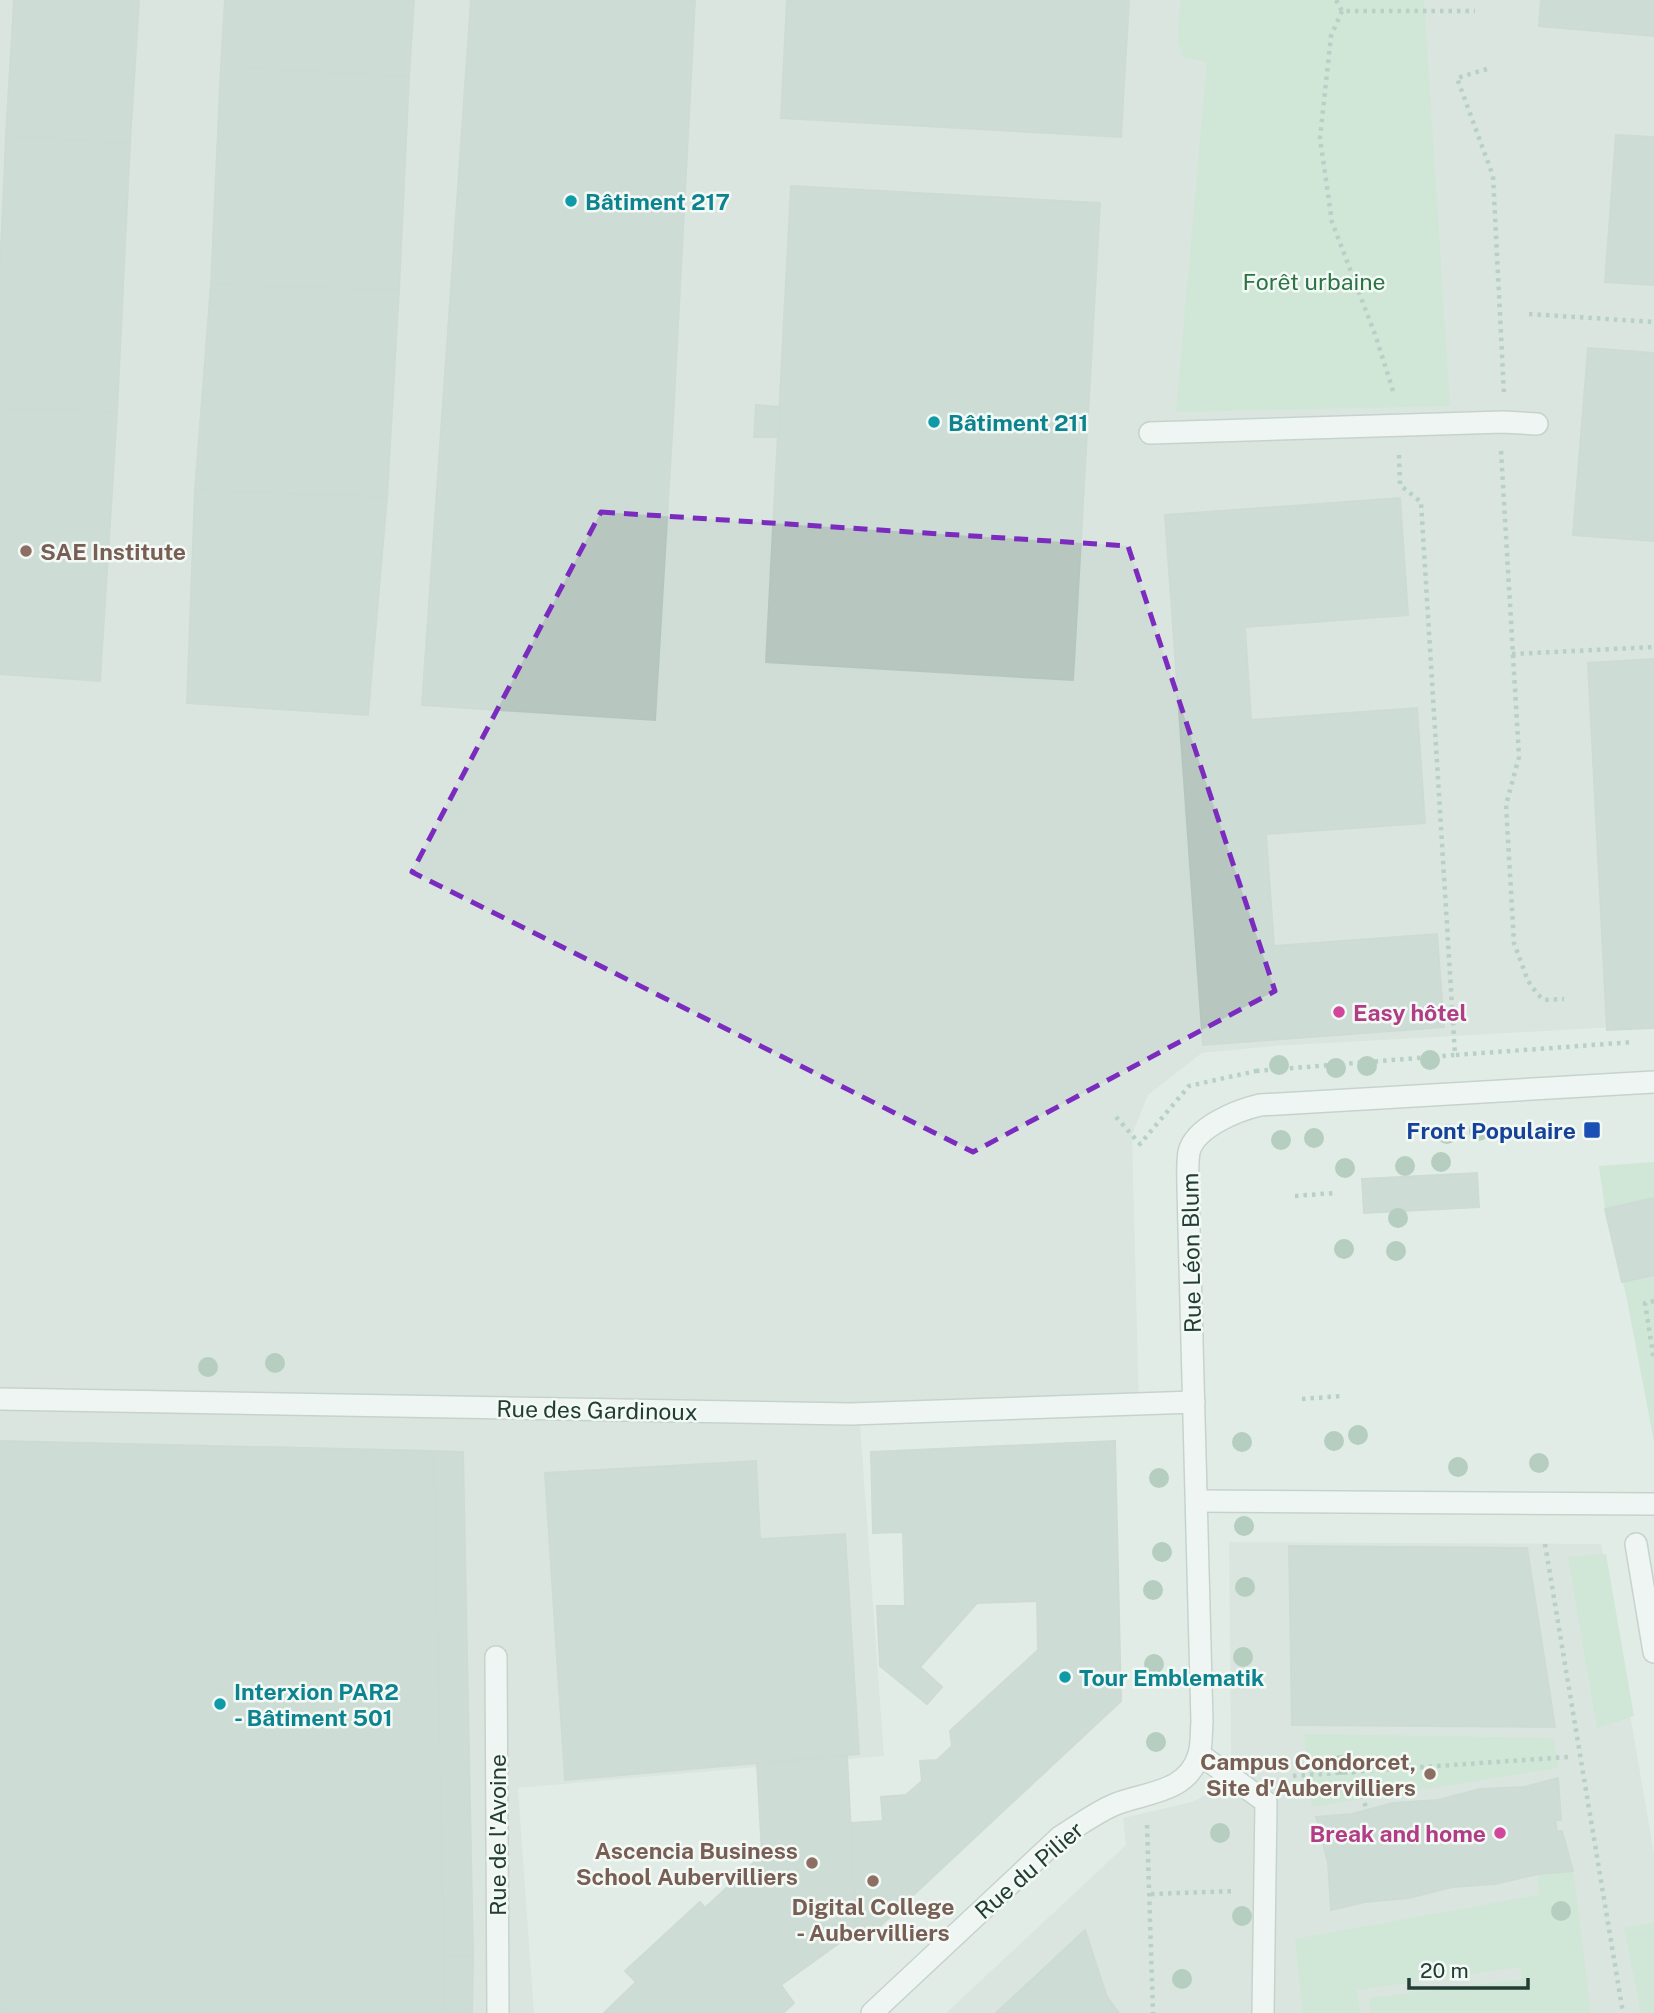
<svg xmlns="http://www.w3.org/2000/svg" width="1654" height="2013" font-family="'Public Sans',sans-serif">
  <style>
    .built { fill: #d0dcd6 }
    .green { fill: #bbddc3 }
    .building { fill: #b7c7c0; stroke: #b5c6be; stroke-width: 2 }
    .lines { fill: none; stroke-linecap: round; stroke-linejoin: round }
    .lane-casing { stroke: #a5b4ae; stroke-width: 24 }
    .street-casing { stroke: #a5b4ae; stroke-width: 24 }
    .path { stroke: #83afa0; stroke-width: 4.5; stroke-dasharray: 3.5 5; stroke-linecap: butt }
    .lane { stroke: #fff; stroke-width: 21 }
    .street { stroke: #fff; stroke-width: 21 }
    .tree { fill: #7ea98e }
    .marked { fill: none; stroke: #7b2cbf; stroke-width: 5; stroke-dasharray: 14 9; stroke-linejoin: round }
    .culture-dot { fill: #0f9aa8; stroke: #f3f9f5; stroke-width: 2.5 }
    .education-dot { fill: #8d6e63; stroke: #f3f9f5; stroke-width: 2.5 }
    .hotel-dot { fill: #d1479c; stroke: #f3f9f5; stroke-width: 2.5 }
    .transit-dot { fill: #1a4fb4; stroke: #f3f9f5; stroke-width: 2.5 }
    .labels { text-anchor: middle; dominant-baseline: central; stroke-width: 5; stroke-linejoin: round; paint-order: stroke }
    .culture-label { font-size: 23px; font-weight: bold; fill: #0d838f; stroke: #f3f9f5; text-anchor: start }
    .park-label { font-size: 23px; fill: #2d7346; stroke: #f3f9f5 }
    .education-label { font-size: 23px; font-weight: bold; fill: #785e54; stroke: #f3f9f5; text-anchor: end }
    .hotel-label { font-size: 23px; font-weight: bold; fill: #b23c85; stroke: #f3f9f5; text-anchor: start }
    .transit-label { font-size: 23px; font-weight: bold; fill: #164399; stroke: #f3f9f5; text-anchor: end }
    .street-label { font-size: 23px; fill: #223d35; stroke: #f3f9f5 }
  </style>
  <rect width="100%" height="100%" fill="#e2ece7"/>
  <g class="built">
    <path d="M0,0H1654V1025L1275,1046L1202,1053L1148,1095L1132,1135L1139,1405L970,1406L860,1424L884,1756L518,1788L534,2013H0Z"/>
    <path d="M1229,1542L1601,1544L1654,1854V2013H946L1126,1845L1123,1818L1192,1802L1209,1793L1231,1756Z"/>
  </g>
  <g class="green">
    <path d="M1180,0H1424L1450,406L1176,412L1207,62L1183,57L1178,40Z"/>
    <path d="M1654,1162V1442L1626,1295L1605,1209L1599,1166Z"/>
    <path d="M1606,1554L1634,1716L1597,1728L1568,1557Z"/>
    <path d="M1304,1734L1554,1738L1558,1768L1312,1807Z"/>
    <path d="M1573,1871L1591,2013H1371L1369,1998L1522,1979L1520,1967L1357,1990L1360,2013H1303L1295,1939L1539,1895L1538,1874Z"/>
    <path d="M1654,1922V2013H1641L1624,1928Z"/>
  </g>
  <g class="building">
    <path d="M14,0H139L130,143L6,136Z"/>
    <path d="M225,0H414L409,77L221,66Z"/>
    <path d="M471,0H695L674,402L655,720L422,705Z"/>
    <path d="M787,0H1129L1121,137L781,118Z"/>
    <path d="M1541,0H1654V36L1539,26Z"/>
    <path d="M221,66L409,77L399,290L211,284Z"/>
    <path d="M1616,135L1654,137V285L1605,282Z"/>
    <path d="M6,136L130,143L117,412L0,408V272Z"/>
    <path d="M791,186L1100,203L1073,680L766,662Z"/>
    <path d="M211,284L399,290L387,497L195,490Z"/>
    <path d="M1588,348L1654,353V541L1573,535Z"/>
    <path d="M756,405L780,407L778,437H754Z"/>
    <path d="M0,408L117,412L100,681L0,674Z"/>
    <path d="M195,490L387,497L368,715L187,703Z"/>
    <path d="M1400,498L1408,615L1245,627L1251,720L1417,708L1425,823L1266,834L1274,946L1437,934L1444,1027L1203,1045L1165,515Z"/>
    <path d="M1654,659V1028L1607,1030L1588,663Z"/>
    <path d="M1477,1173L1479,1207L1364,1213L1362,1179Z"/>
    <path d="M1654,1198V1275L1622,1282L1605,1209Z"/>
    <path d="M0,1441L434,1451L445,2013H0Z"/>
    <path d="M1115,1441L1121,1701L877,1929L856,1931L850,1823L883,1821L881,1797L906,1795L922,1781L920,1761L937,1760L952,1746L950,1731L1038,1650L1037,1601L977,1603L920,1667L942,1687L927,1704L880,1666L877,1606H905L903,1532L873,1533L871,1452Z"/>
    <path d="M434,1451L463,1452L473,1956L444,1957Z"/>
    <path d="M756,1461L760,1539L845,1534L859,1754L565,1780L545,1473Z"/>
    <path d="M1289,1546L1527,1548L1555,1727L1292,1725Z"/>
    <path d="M847,1756L856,1931L781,1985L794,2003L783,2013H604L636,1982L625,1971L700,1902L705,1908L762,1855L757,1764Z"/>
    <path d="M1558,1778L1561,1820H1555L1557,1832L1562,1831L1573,1871L1538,1874L1495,1884L1452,1887L1409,1898L1365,1902L1331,1910L1328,1862L1316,1817L1352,1814L1393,1803L1438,1800L1480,1789L1524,1787Z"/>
    <path d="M1085,1930L1107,1997L1119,2013H996Z"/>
    <path d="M473,1956L472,2013H445L444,1957Z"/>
  </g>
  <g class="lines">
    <g class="lane-casing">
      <path id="lane" d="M496,1657L498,2013"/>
    </g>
    <g class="street-casing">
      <g id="street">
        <path d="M1150,433L1503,422L1537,424"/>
        <path d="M0,1399L851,1414L1194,1402"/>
        <path d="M1197,1501L1654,1504"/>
        <path d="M1636,1544L1654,1652"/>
        <path d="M1199,1754L1266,1802L1263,2013"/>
        <path d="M872,2013L1060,1837C1078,1826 1096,1812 1116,1804C1146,1792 1188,1793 1199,1754C1202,1744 1201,1732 1202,1722L1188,1190C1188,1178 1187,1163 1189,1152C1195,1127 1238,1110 1260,1105L1654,1082"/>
      </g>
    </g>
    <g class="path">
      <path d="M1336,0L1342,11H1475"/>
      <path d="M1342,11L1331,36L1320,138L1332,222L1376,337L1394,394"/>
      <path d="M1487,69L1457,78L1493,176L1504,394"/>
      <path d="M1529,314L1654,322"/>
      <path d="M1501,451L1519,757L1506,805L1514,943L1528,981L1538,995L1545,1000L1564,999"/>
      <path d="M1399,455L1400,485L1421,502L1455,1055L1634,1042"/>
      <path d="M1512,654L1654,647"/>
      <path d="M1256,1071L1455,1055"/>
      <path d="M1116,1117L1140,1144L1189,1086L1256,1071L1257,1077"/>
      <path d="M1295,1196L1335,1193"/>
      <path d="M1654,1301L1645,1303L1654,1361"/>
      <path d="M1302,1399L1341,1396"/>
      <path d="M1545,1544L1623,2013"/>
      <path d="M1353,1771L1367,1810"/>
      <path d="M1293,1776L1568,1757"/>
      <path d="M1147,1825L1153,2013"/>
      <path d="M1151,1894L1236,1891"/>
    </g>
    <use href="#lane" class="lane"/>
    <use href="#street" class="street"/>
  </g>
  <g class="tree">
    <circle cx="1430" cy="1060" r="10"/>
    <circle cx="1279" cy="1065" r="10"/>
    <circle cx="1367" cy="1066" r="10"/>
    <circle cx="1336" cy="1068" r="10"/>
    <circle cx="1479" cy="1131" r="10"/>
    <circle cx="1447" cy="1134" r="10"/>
    <circle cx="1314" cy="1138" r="10"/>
    <circle cx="1281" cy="1140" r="10"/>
    <circle cx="1441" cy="1162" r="10"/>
    <circle cx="1405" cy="1166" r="10"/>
    <circle cx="1345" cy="1168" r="10"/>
    <circle cx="1398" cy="1218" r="10"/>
    <circle cx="1344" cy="1249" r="10"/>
    <circle cx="1396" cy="1251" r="10"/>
    <circle cx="275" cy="1363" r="10"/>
    <circle cx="208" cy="1367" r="10"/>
    <circle cx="1358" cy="1435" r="10"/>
    <circle cx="1334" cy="1441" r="10"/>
    <circle cx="1242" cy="1442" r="10"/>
    <circle cx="1539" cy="1463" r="10"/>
    <circle cx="1458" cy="1467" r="10"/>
    <circle cx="1159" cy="1478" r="10"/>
    <circle cx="1244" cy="1526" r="10"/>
    <circle cx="1162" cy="1552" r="10"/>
    <circle cx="1245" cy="1587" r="10"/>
    <circle cx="1153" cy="1590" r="10"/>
    <circle cx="1243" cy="1657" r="10"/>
    <circle cx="1154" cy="1664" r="10"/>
    <circle cx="1156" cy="1742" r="10"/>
    <circle cx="1341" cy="1765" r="10"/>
    <circle cx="1220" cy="1833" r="10"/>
    <circle cx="1561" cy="1911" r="10"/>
    <circle cx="1242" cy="1916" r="10"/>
    <circle cx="1182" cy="1979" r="10"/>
  </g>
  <path d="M0 0H1654V2013H0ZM601,512L1128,546L1275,991L973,1152L412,872Z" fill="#e2ece7" fill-opacity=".55" fill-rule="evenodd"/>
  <path class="marked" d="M601,512L1128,546L1275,991L973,1152L412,872Z"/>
  <g class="culture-dot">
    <circle cx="571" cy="201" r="7"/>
    <circle cx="934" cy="422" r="7"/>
    <circle cx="1065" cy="1677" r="7"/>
    <circle cx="220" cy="1704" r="7"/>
  </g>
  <g class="education-dot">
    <circle cx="26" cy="551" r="7"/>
    <circle cx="1430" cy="1774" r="7"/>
    <circle cx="812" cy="1863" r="7"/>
    <circle cx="873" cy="1881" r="7"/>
  </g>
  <g class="hotel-dot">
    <circle cx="1339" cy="1012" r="7"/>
    <circle cx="1500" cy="1833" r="7"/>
  </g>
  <rect class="transit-dot" x="1583" y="1121" width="18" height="18" rx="3.5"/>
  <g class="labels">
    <g class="culture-label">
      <text x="585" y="201">Bâtiment 217</text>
      <text x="948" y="422">Bâtiment 211</text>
      <text x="1079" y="1677">Tour Emblematik</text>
      <text x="234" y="1691">Interxion PAR2<tspan x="234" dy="26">- Bâtiment 501</tspan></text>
    </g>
    <g class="park-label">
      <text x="1314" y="281">Forêt urbaine</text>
    </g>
    <g class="education-label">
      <text x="40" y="551" text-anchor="start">SAE Institute</text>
      <text x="1416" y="1761">Campus Condorcet,<tspan x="1416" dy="26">Site d'Aubervilliers</tspan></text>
      <text x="798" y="1850">Ascencia Business<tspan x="798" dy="26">School Aubervilliers</tspan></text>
      <text x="873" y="1906" text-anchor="middle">Digital College<tspan x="873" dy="26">- Aubervilliers</tspan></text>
    </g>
    <g class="hotel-label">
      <text x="1353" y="1012">Easy hôtel</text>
      <text x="1486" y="1833" text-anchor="end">Break and home</text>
    </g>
    <g class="transit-label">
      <text x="1576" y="1130">Front Populaire</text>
    </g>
    <g class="street-label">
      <text transform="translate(1191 1253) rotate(-91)">Rue Léon Blum</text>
      <text transform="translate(597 1410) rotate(1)">Rue des Gardinoux</text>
      <text transform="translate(497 1835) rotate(-90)">Rue de l'Avoine</text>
      <text transform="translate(1029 1870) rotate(-41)">Rue du Pilier</text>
    </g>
  </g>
  <path d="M1409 1978v10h119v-10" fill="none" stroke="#223d35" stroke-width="3.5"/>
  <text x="1420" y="1978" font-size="21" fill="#223d35" stroke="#f3f9f5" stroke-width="5" paint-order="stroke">20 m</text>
</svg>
